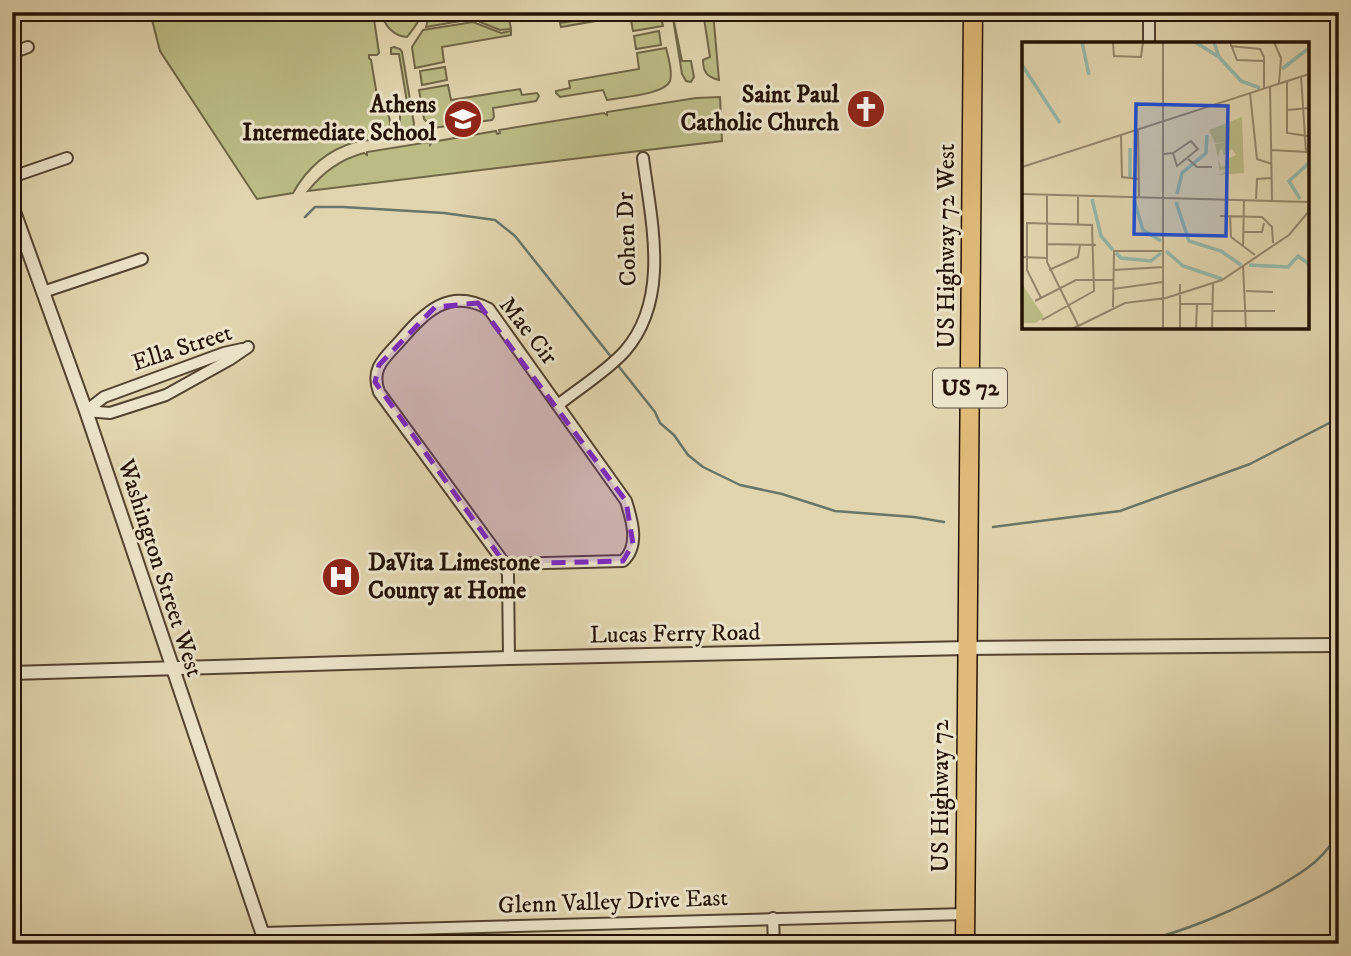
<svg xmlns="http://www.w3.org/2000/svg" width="1351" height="956" font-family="'IM FELL DW Pica',serif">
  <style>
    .green { fill: #bbbb85; stroke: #6f6646; stroke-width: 2 }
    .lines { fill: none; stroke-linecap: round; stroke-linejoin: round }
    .stream { stroke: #677669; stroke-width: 2.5 }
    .minor-casing { stroke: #524330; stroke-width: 14 }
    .tertiary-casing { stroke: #524330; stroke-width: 16 }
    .trunk-casing { stroke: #231206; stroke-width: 21 }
    .minor { stroke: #ece4cb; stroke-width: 10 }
    .tertiary { stroke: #ece4cb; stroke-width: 12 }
    .trunk { stroke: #e0ba78; stroke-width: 18 }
    .marked { fill: #7b2cbf; fill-opacity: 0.2; stroke: #7b2cbf; stroke-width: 5; stroke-dasharray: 14 9; stroke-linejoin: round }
    .labels { text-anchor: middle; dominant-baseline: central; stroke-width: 6; stroke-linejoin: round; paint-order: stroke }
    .shield { fill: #ece4cb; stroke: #5f5141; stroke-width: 2 }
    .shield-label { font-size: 23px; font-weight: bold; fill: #231206 }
    .poi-label { font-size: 24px; font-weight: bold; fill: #231206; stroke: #ece4cb; text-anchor: end }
    .street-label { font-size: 24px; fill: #231206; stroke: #ece4cb }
    .inset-river { fill: none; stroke: #94b9ab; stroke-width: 3.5 }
    .inset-road { fill: none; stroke: #95876b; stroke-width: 2 }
    .view { fill: #1d4ed8; fill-opacity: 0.15; stroke: #1d4ed8; stroke-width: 3.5 }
    .inset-edge { fill: none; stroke: #231206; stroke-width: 3.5 }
  </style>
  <rect width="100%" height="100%" fill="#e1d5af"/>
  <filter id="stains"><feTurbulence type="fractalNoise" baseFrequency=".00286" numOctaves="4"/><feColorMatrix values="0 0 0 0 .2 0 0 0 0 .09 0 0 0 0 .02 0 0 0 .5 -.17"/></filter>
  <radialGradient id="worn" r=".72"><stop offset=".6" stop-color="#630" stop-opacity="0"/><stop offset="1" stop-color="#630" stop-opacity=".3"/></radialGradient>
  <g class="green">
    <path d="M150,12H373L379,53L377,55H369V58L371,60L380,113L387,112C390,118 392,126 387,133C380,141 365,140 355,142C328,150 307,168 293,193L257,199L160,51Z"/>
    <path d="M381,12H421C420,22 413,29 407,37C393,36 384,25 381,12Z"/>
    <path d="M430,12H480L472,19L426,27Z"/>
    <path d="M484,12H508L511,29L500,30L480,22L479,17Z"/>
    <path d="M582,12H660L663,26L633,31L630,15L561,27L560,23L572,21Z"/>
    <path d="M672,12L682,61H691L694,77L691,82L686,81L682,74Z"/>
    <path d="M703,12H713L719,80C707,77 703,72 703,60L710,57Z"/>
    <path d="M473,22L501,33L511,31V35L442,47L444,62L415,68L412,47L423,30Z"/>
    <path d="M659,31L661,45L636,49L634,36Z"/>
    <path d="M394,47L400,49L402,52L414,124L411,133L404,135L400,133V111L408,108L399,54H391V48Z"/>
    <path d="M666,48C668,56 673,72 670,81C664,95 621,97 607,100L603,90L560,97L556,93V91L570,88L569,81L639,69L637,53Z"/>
    <path d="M445,67L447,80L422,85L420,71Z"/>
    <path d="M448,85L451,100L520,89L522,95L537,93L539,96L536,101L493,108L494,117L492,120L433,128L424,119L419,90Z"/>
    <path d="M720,97L722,141L308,191C323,172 341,159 364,153L367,155V152L429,142L430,145L432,142L496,131L497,134L500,133L499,130L604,113L607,115V112L696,98Z"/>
  </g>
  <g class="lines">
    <g class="stream">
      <path d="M305,217L315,207H343L444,213L495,220L515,236L612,358"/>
      <path d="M616,363L655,412L660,423L674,435L688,455L703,467L740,485L782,494L835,511L914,517L944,522"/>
      <path d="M993,527L1120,511L1250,464L1339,418"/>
      <path d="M1121,944C1173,940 1263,899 1306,869C1319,860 1331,846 1339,833"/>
    </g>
    <g class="minor-casing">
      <g id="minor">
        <path d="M1149,12V44"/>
        <path d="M12,53L28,47"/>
        <path d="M12,177L67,158"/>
        <path d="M43,292L142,259"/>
        <path d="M558,405C579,388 606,372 625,351C671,298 651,221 643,158"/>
        <path d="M86,411L110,413L166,395L229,360L248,347"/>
        <path d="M86,411L104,397L224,353L242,349"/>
        <path d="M505,564L623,561C640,546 632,520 626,501L489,309C449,287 425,312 400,341C385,358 370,368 379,392L505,564L508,575L509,658"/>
        <path d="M773,918L774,944"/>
        <path d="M262,933L965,914"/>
      </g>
    </g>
    <g class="tertiary-casing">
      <g id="tertiary">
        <path d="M12,206L86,411L266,944"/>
        <path d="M12,673L509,658L967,648L1339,645"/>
      </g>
    </g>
    <g class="trunk-casing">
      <path id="trunk" d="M965,944L973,12"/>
    </g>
    <use href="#minor" class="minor"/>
    <use href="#tertiary" class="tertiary"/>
    <use href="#trunk" class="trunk"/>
  </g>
  <path class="marked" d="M478,303L626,501L633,544L623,561L505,564L375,382L379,365L435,307Z"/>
  <defs>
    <g id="church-disc" transform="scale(2.0125)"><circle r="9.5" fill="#8f2418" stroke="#ece4cb"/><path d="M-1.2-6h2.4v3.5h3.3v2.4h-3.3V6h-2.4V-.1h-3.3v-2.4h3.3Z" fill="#fff"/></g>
    <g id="school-disc" transform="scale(2.0125)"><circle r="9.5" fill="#8f2418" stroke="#ece4cb"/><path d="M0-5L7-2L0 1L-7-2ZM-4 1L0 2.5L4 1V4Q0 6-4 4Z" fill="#fff"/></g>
    <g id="hospital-disc" transform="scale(2.0125)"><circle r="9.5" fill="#8f2418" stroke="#ece4cb"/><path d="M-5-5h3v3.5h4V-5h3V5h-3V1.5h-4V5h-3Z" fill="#fff"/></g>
  </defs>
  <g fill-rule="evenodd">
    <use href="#church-disc" x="866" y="109"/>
    <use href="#school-disc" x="463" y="119"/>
    <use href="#hospital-disc" x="341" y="577"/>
  </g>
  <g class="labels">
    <rect class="shield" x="933" y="368.5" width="74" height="39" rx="5"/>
    <g class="shield-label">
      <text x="970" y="388">US 72</text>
    </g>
    <g class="poi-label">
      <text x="839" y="95">Saint Paul<tspan x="839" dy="28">Catholic Church</tspan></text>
      <text x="436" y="105">Athens<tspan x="436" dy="28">Intermediate School</tspan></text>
      <text x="368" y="563" text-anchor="start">DaVita Limestone<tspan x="368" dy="28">County at Home</tspan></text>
    </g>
    <g class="street-label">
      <text transform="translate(627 239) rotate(-92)">Cohen Dr</text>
      <text transform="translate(947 246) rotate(-90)">US Highway 72 West</text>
      <text transform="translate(528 331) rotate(52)">Mae Cir</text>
      <text transform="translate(182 348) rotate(-18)">Ella Street</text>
      <text transform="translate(160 568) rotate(72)">Washington Street West</text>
      <text transform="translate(675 634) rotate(-1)">Lucas Ferry Road</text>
      <text transform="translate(941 796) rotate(-90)">US Highway 72</text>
      <text transform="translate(613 902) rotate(-2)">Glenn Valley Drive East</text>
    </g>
  </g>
  <g transform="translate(1022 42)">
    <rect width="287" height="287" fill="#e1d5af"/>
    <path d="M220,75L222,131L197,133L208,127L197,128L196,117L199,125L203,124V118L214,113L210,107L202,113L199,106L196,115L193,102L204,100L193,101L187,88ZM0,242L22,275L14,281H0Z" fill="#bbbb85"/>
    <path class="inset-river" d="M60,0L67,33M173,0L197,15M192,0L197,15L219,39L238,46M0,23L38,81M260,27L287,6M108,136V106M155,152L160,131L184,111L185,93M70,157L79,194L91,208M278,157L267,139L287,121M112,158L121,188L139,199M154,160L167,199L199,209L219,223M144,209L161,224L200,237M94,211L99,216L129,219L139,211M227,223L266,225L276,214L287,222"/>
    <path class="inset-road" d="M91,0L92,14L119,15L121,0M208,0L215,18L242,19M252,0L259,16L257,41M208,4L238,7L242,15V46M265,39V91L286,94M248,44L250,159M228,51L235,117L250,122M265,68L287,66M116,87L117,154M99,93L100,135L116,137M250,108L284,110L279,34M142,112L151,111L169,99L176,107L155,124L151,111M166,117L175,125H190M0,125L287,32M0,152L287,160M25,154V220L56,283M234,157L235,137L250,136M198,174L240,175L250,185L251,201M208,174L209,195L233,213M56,182V155M222,190H240L242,181M25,202L74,203M221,204L222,158M0,215L24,216M221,223L224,287M27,228L56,215L58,203M91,228L142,225M158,242V287M91,247L141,240M224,249L251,250M19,256L5,228V181L70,183L72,249L20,278M13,259L54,238H91M159,262H190M91,265L92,209H142M190,269H253M50,287L103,261L144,256L200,238L267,193L287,169M141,287V0M174,287L175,262M190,287L191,242"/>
    <path class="view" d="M114,62L206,64L204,194L112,192Z"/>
    <rect width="287" height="287" class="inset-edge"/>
  </g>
  <rect width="1351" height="956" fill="none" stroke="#e1d5af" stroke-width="42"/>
  <rect x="14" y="14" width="1323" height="928" fill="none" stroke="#231206" stroke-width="3.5"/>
  <rect x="21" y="21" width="1309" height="914" fill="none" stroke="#231206" stroke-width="2"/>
  <rect width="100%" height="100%" filter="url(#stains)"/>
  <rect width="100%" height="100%" fill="url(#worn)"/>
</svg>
